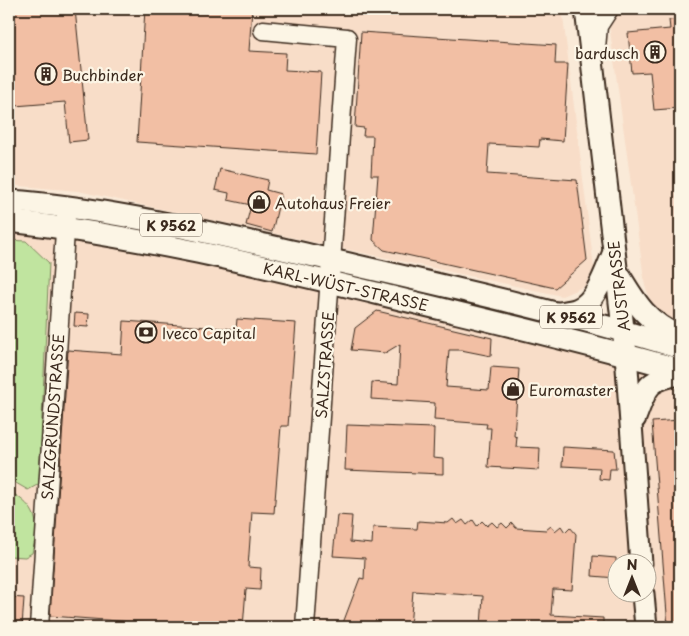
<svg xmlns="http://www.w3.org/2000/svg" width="689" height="636" font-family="'Playpen Sans',sans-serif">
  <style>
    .built { fill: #f8ddc8; fill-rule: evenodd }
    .green { fill: #c0e49f; stroke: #7e875e }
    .building { fill: #f2bfa4; stroke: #3b2a1e }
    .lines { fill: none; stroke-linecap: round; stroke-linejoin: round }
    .minor-casing { stroke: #3b2a1e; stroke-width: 21 }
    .major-casing { stroke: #3b2a1e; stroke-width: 25 }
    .minor { stroke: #fcf5e5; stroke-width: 18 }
    .major { stroke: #fcf5e5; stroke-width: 21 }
    .labels { text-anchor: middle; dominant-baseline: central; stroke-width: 4.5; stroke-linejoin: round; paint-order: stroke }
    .shield { fill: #fcf5e5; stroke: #75675a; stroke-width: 1 }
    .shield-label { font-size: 14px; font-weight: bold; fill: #3b2a1e }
    .poi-label { font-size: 15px; fill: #3b2a1e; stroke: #fcf5e5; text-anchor: start }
    .street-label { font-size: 15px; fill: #3b2a1e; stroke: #fcf5e5 }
  </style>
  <rect width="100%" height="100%" fill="#faead8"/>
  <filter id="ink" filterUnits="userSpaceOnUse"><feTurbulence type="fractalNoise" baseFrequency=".02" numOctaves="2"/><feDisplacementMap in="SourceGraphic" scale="10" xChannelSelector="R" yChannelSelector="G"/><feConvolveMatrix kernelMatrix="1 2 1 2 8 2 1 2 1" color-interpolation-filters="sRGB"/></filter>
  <g filter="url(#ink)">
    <g class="built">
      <path d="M9,9H562L594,268L585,286L562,296L78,191L9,185Z"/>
      <path d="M607,9H680V326L668,320L652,304L645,286Z"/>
      <path d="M9,212L680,361V627H9ZM616,564H646V594H616Z"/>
    </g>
    <g class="green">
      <path d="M9,240L26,241L49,263L39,484L28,490L9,479Z"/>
      <path d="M9,491C38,508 40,521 32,553L25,557L9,556Z"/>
    </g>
    <g class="building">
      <path d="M9,9H75L88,140L69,142L65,102L15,106L9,46Z"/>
      <path d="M145,9H252L249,51L286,53L285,70L321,72L316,154L137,142Z"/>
      <path d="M680,19V108L654,110L650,72L632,73L628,33L670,29L669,20Z"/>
      <path d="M361,32L556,45L555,64H568L563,141L540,139L539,147L489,144L487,174L577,180L587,260L555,288L384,250L373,240L378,175H371L373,136H363L364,128L355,127Z"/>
      <path d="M220,169L268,180L266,190L281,194L272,232L246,225L251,205L228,200L229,193L215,190Z"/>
      <path d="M377,311L492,338L491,356L461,350H449L446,387L489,390L491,367L519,369L514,436L517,437L516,447L540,448L539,470L488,467L491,428H486L487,424L434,420L435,403L371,399L372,382L398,384L400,344L385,353L351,350L355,328Z"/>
      <path d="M75,313L89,314L88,327L74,326Z"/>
      <path d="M237,319L296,323L288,426H281L274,513L252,512L248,567L261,568L260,590L246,589L243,627H201L50,616L68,350L122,354L124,321L236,329Z"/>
      <path d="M680,420V627H668L652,422Z"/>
      <path d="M347,425L434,428L433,458L443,459V474L345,470Z"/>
      <path d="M563,447L614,450L616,469H610L609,480L599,479L600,468L562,466Z"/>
      <path d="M337,515L352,516L350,542L372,544L373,527L417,529L418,521L448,523L453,519L457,524L463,520L467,525L473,520L477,526L482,521L487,526L492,522L497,527L502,523L507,528L512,523L516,528L546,530L551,526L555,531L561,526L565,532L570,527L576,534L572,590L553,589L551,615L603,618V627H481L483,596L413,591L410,627L343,623L360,578L364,579L365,558L333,556Z"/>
      <path d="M593,556L616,558V578L592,576Z"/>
      <path d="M9,597L24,598L22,627H9Z"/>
    </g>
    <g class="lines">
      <g class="minor-casing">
        <g id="minor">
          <path d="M263,30L347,38L305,627"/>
          <path d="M596,48L598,26L609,9"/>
          <path d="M39,627L66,216"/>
        </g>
      </g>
      <g class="major-casing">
        <g id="major">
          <path d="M586,9L626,354L641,564"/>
          <path d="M9,201C112,208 213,234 314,256C436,284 560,311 680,348"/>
          <path d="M9,221C133,235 254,264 376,293C477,318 580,341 680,370"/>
          <path d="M619,275C637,305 647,322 680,337"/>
          <path d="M558,313C564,312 572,312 578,309C597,301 606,270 614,252"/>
          <path d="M635,418C647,387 646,380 680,374"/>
          <path d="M643,594L646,627"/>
        </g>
      </g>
      <use href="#minor" class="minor"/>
      <use href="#major" class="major"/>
    </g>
  </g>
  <defs>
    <g id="building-ring" transform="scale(1.125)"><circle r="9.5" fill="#fcf5e5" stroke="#3b2a1e" stroke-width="1.5"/><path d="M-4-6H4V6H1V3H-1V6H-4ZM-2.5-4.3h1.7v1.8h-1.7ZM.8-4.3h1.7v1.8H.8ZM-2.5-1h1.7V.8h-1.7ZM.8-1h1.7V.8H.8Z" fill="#3b2a1e"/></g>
    <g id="shop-ring" transform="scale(1.125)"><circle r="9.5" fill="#fcf5e5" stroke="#3b2a1e" stroke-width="1.5"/><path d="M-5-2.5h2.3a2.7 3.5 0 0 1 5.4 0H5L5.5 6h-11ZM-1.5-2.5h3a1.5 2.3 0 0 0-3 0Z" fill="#3b2a1e"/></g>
    <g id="bank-ring" transform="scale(1.125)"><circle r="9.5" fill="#fcf5e5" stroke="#3b2a1e" stroke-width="1.5"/><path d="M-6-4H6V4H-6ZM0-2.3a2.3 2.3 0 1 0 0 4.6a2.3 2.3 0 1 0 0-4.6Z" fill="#3b2a1e"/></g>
  </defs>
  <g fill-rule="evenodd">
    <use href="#building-ring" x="655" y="52"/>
    <use href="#building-ring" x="46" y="74"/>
    <use href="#shop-ring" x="259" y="202"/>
    <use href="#bank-ring" x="146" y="332"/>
    <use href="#shop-ring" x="513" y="389"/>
  </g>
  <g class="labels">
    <g class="shield">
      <rect x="140" y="213.5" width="62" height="23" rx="4"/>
      <rect x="540" y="305.5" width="62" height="23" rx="4"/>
    </g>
    <g class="shield-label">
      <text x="171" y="225">K 9562</text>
      <text x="571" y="317">K 9562</text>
    </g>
    <g class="poi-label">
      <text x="639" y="52" text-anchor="end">bardusch</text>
      <text x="62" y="74">Buchbinder</text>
      <text x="275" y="202">Autohaus Freier</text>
      <text x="162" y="332">Iveco Capital</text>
      <text x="529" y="389">Euromaster</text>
    </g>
    <g class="street-label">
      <text transform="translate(346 286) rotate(13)">KARL-WÜST-STRASSE</text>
      <text transform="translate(618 286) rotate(-97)">AUSTRASSE</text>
      <text transform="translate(324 365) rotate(-86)">SALZSTRASSE</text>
      <text transform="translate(52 417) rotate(-86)">SALZGRUNDSTRASSE</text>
    </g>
  </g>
  <rect width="689" height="636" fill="none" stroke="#fcf5e5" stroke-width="30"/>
  <rect x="15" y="15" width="659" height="606" fill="none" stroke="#3b2a1e" stroke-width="2" filter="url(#ink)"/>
  <g transform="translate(632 578)"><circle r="24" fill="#fcf5e5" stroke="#afa495"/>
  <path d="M0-4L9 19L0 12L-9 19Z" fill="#3b2a1e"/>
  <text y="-8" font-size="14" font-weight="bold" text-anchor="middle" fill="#3b2a1e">N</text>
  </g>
</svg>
